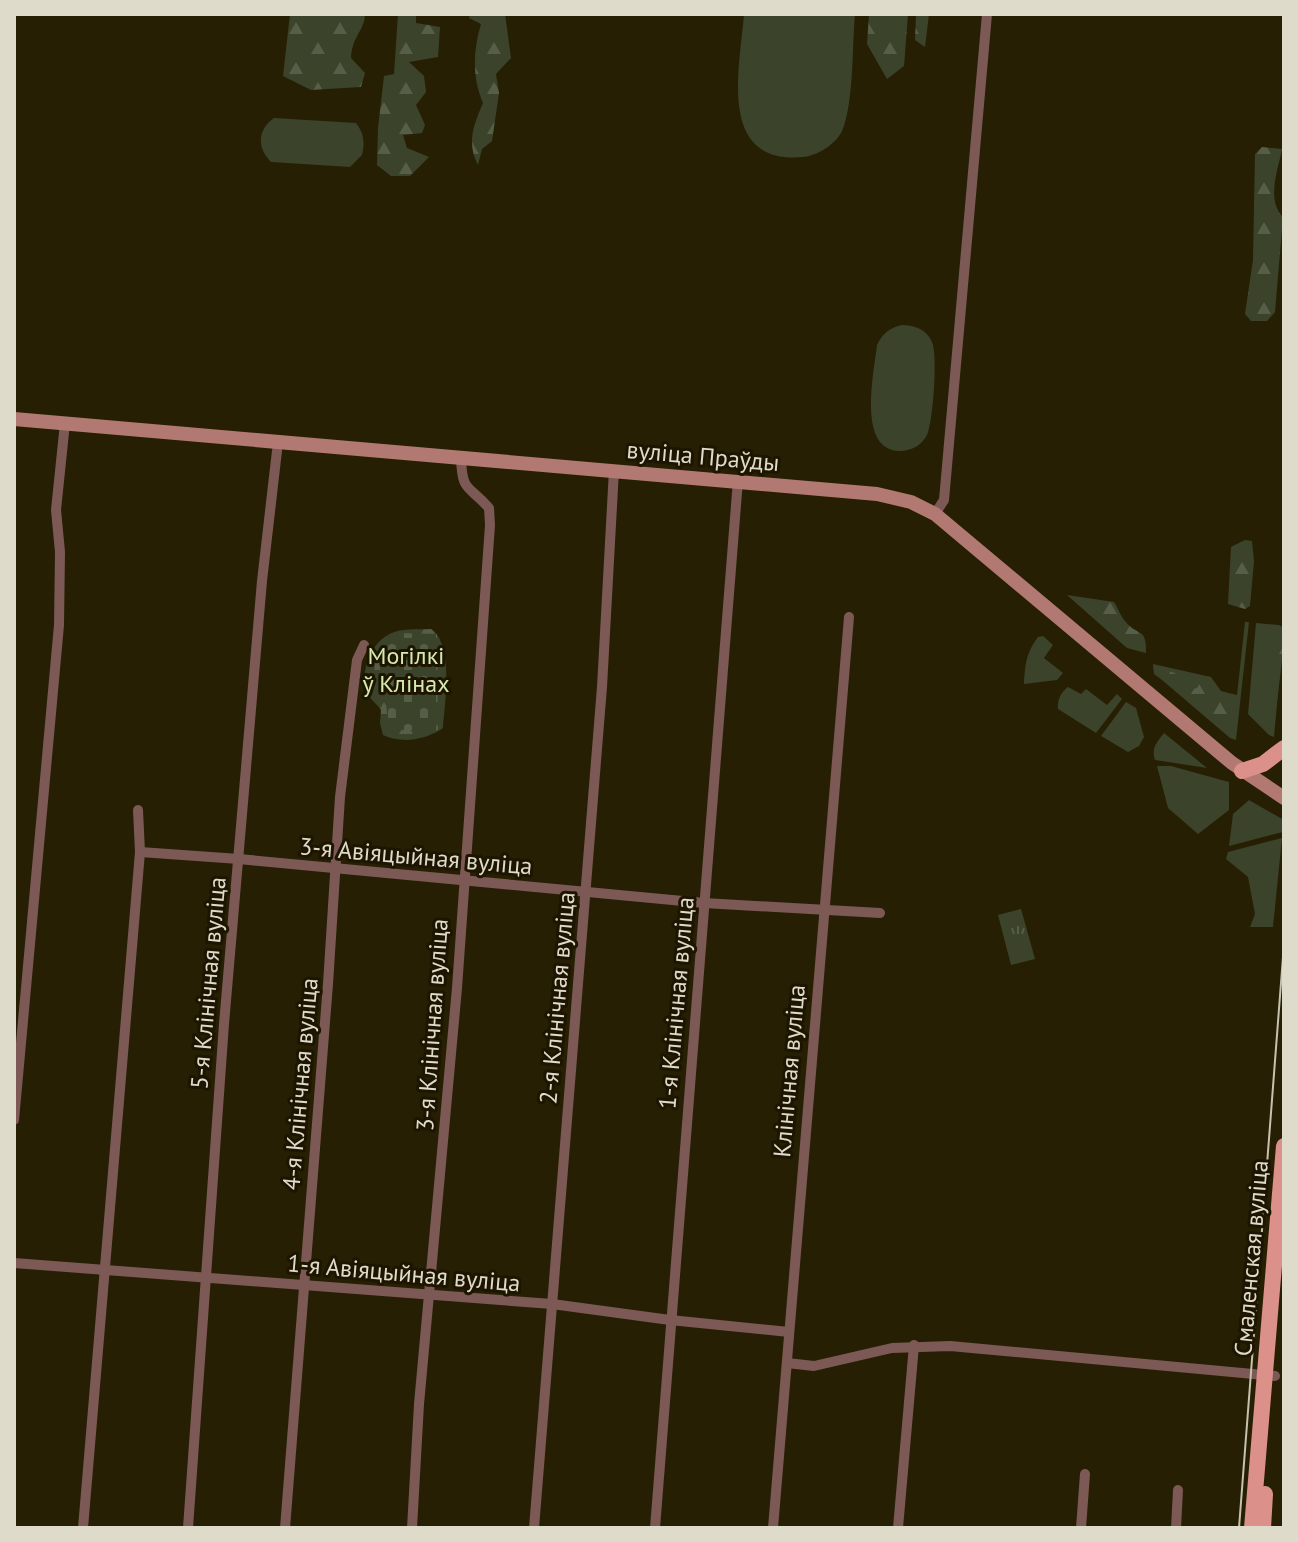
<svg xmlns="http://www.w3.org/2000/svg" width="1298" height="1542" font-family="'PT Sans',sans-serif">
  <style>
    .grass { fill: #3b432a }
    .forest { fill: url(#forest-firs) }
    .cemetery { fill: url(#cemetery-stones) }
    .park { fill: url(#park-tufts) }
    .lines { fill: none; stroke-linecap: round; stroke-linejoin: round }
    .street { stroke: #7c5954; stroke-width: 10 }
    .secondary { stroke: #b27972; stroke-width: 14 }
    .primary { stroke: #db9189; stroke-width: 16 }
    .tram { stroke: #c6c2b0; stroke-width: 2 }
    .labels { text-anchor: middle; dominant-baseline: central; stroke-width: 6; stroke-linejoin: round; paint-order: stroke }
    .street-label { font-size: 24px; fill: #dfdbcb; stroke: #1d1500 }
    .park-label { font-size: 24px; fill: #d5e9b0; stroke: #1d1500 }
  </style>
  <defs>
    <pattern id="forest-firs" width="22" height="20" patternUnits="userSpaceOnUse" patternTransform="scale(2)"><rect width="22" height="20" fill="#3b432a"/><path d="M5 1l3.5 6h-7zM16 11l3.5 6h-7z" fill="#575e48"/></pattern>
    <pattern id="cemetery-stones" width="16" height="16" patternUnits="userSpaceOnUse" patternTransform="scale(2)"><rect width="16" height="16" fill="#3b432a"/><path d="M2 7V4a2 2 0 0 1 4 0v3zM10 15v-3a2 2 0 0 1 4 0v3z" fill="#575e48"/></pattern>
    <pattern id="park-tufts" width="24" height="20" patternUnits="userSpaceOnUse" patternTransform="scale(2)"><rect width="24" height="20" fill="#3b432a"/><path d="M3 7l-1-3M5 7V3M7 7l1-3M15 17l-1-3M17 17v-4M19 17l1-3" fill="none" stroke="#575e48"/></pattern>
  </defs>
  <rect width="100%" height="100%" fill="#261f03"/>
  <g class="grass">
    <path d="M744,14H855C852,46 854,103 842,131C836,144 817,156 803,157C716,165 740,67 744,14Z"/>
    <path d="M274,118L356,123C364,133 365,143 362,155L350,167L271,162C257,148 257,130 274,118Z"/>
    <path d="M902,325C915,325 927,330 932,342C938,355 933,422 927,435C922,445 912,450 902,451C856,453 874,373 877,345C883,333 889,328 902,325Z"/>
    <path d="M1245,622H1249L1236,740L1230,738L1155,674L1153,664L1211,677L1221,691L1237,695Z"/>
    <path d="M1256,623L1279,625L1284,628L1274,737L1269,735L1248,714Z"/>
    <path d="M1043,636L1053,645L1044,658L1063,673L1057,680L1024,684C1025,665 1026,653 1038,637Z"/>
    <path d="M1068,687L1081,694L1086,689L1107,705L1117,694L1122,699L1096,733L1058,709C1057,700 1061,692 1068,687Z"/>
    <path d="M1126,702L1136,708L1144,737L1139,746L1128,752L1101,736Z"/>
    <path d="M1164,733L1207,768L1155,760C1151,748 1157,742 1164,733Z"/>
    <path d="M1157,766H1171L1229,782V810L1198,834L1168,808Z"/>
    <path d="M1249,800L1284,820L1283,832L1229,846L1233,814Z"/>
    <path d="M1282,838L1273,927H1250L1255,914L1248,877L1226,859L1228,852Z"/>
  </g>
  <g class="forest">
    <path d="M290,14H365C365,30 352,36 351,58L365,73L361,87L311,90L283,76Z"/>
    <path d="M398,14H416V23L440,27L438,57L409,62L424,76L426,92L416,105L425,125L422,133L403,135L407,148L429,157L410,176H391L377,165L378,128L384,76L394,74Z"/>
    <path d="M470,14H505L511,58L496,74L499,93L492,141L482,149L478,165C466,143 474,124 483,103C472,77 473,51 481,24L469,18Z"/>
    <path d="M869,14H929L925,47L915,40L916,15L908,14L904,66L887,79L867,44Z"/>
    <path d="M1262,147L1282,149C1278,170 1266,200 1283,217L1275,312L1267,321H1251L1245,314L1253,260L1255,154Z"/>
    <path d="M1245,540L1252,541L1254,561L1250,606L1245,609L1228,604L1231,547Z"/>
    <path d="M1067,595L1114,602C1118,608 1120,615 1125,621C1137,637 1147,626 1146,653L1127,648Z"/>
    <path d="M431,629C454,644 445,704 443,728C426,740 402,744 383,735L380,723L381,710C378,705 372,701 369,696C358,677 369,645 388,635C401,627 417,630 431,629Z"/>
    <path d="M1279,630H1283L1282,660L1275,718L1271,717L1269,698L1272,671L1276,664L1273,635Z"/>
    <path d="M1153,666L1175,673L1189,690L1197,688L1202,680L1213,681L1215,691L1230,697L1235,710L1233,722L1213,717L1154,674Z"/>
  </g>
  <path class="cemetery" d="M396,633L437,634L438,730H388L386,699L373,689L376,648Z"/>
  <path class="park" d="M1021,909L1035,959L1011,965L998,915Z"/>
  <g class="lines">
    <g class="street">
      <path d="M935,514L944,500L987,14"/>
      <path d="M140,852L239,859L704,903L880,913"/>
      <path d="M14,1120L59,625L60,552L56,510L65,423"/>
      <path d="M14,1263L552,1304L670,1320L789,1332"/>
      <path d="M787,1363L814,1366L892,1348L950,1346L1275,1376"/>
      <path d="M83,1528L140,852L138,810"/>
      <path d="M188,1528L224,1024L262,581L278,442"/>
      <path d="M285,1528L328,984L340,797L357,660L364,645"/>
      <path d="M412,1528L419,1404L457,988L490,525L489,508C468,484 462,493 461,457"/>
      <path d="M534,1528L602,687L614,470"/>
      <path d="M655,1528L738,480"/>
      <path d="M773,1528L849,617"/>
      <path d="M898,1528L914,1345"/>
      <path d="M1081,1528L1085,1474"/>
      <path d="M1176,1528L1178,1490"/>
    </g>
    <path class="secondary" d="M14,419L877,494L911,502L935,514L1232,763L1284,798"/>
    <g class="primary">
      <path d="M1242,771L1263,764L1284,748"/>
      <path d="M1252,1528L1284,1146"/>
      <path d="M1263,1528L1265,1494"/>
    </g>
    <path class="tram" d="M1239,1528L1284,944"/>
  </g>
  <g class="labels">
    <g class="street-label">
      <text transform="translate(703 456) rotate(5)">вуліца Праўды</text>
      <text transform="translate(416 856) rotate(5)">3-я Авіяцыйная вуліца</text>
      <text transform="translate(208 983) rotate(-85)">5-я Клінічная вуліца</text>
      <text transform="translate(557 998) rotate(-85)">2-я Клінічная вуліца</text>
      <text transform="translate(676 1003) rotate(-85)">1-я Клінічная вуліца</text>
      <text transform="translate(432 1025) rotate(-86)">3-я Клінічная вуліца</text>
      <text transform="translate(789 1071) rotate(-85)">Клінічная вуліца</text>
      <text transform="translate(300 1084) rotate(-85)">4-я Клінічная вуліца</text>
      <text transform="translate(1251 1258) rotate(-85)">Смаленская вуліца</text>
      <text transform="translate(404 1273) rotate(5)">1-я Авіяцыйная вуліца</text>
    </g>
    <g class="park-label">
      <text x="406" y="655">Могілкі<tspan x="406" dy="28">ў Клінах</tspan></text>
    </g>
  </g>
  <rect width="1298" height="1542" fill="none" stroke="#dfdbcb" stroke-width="32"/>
</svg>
